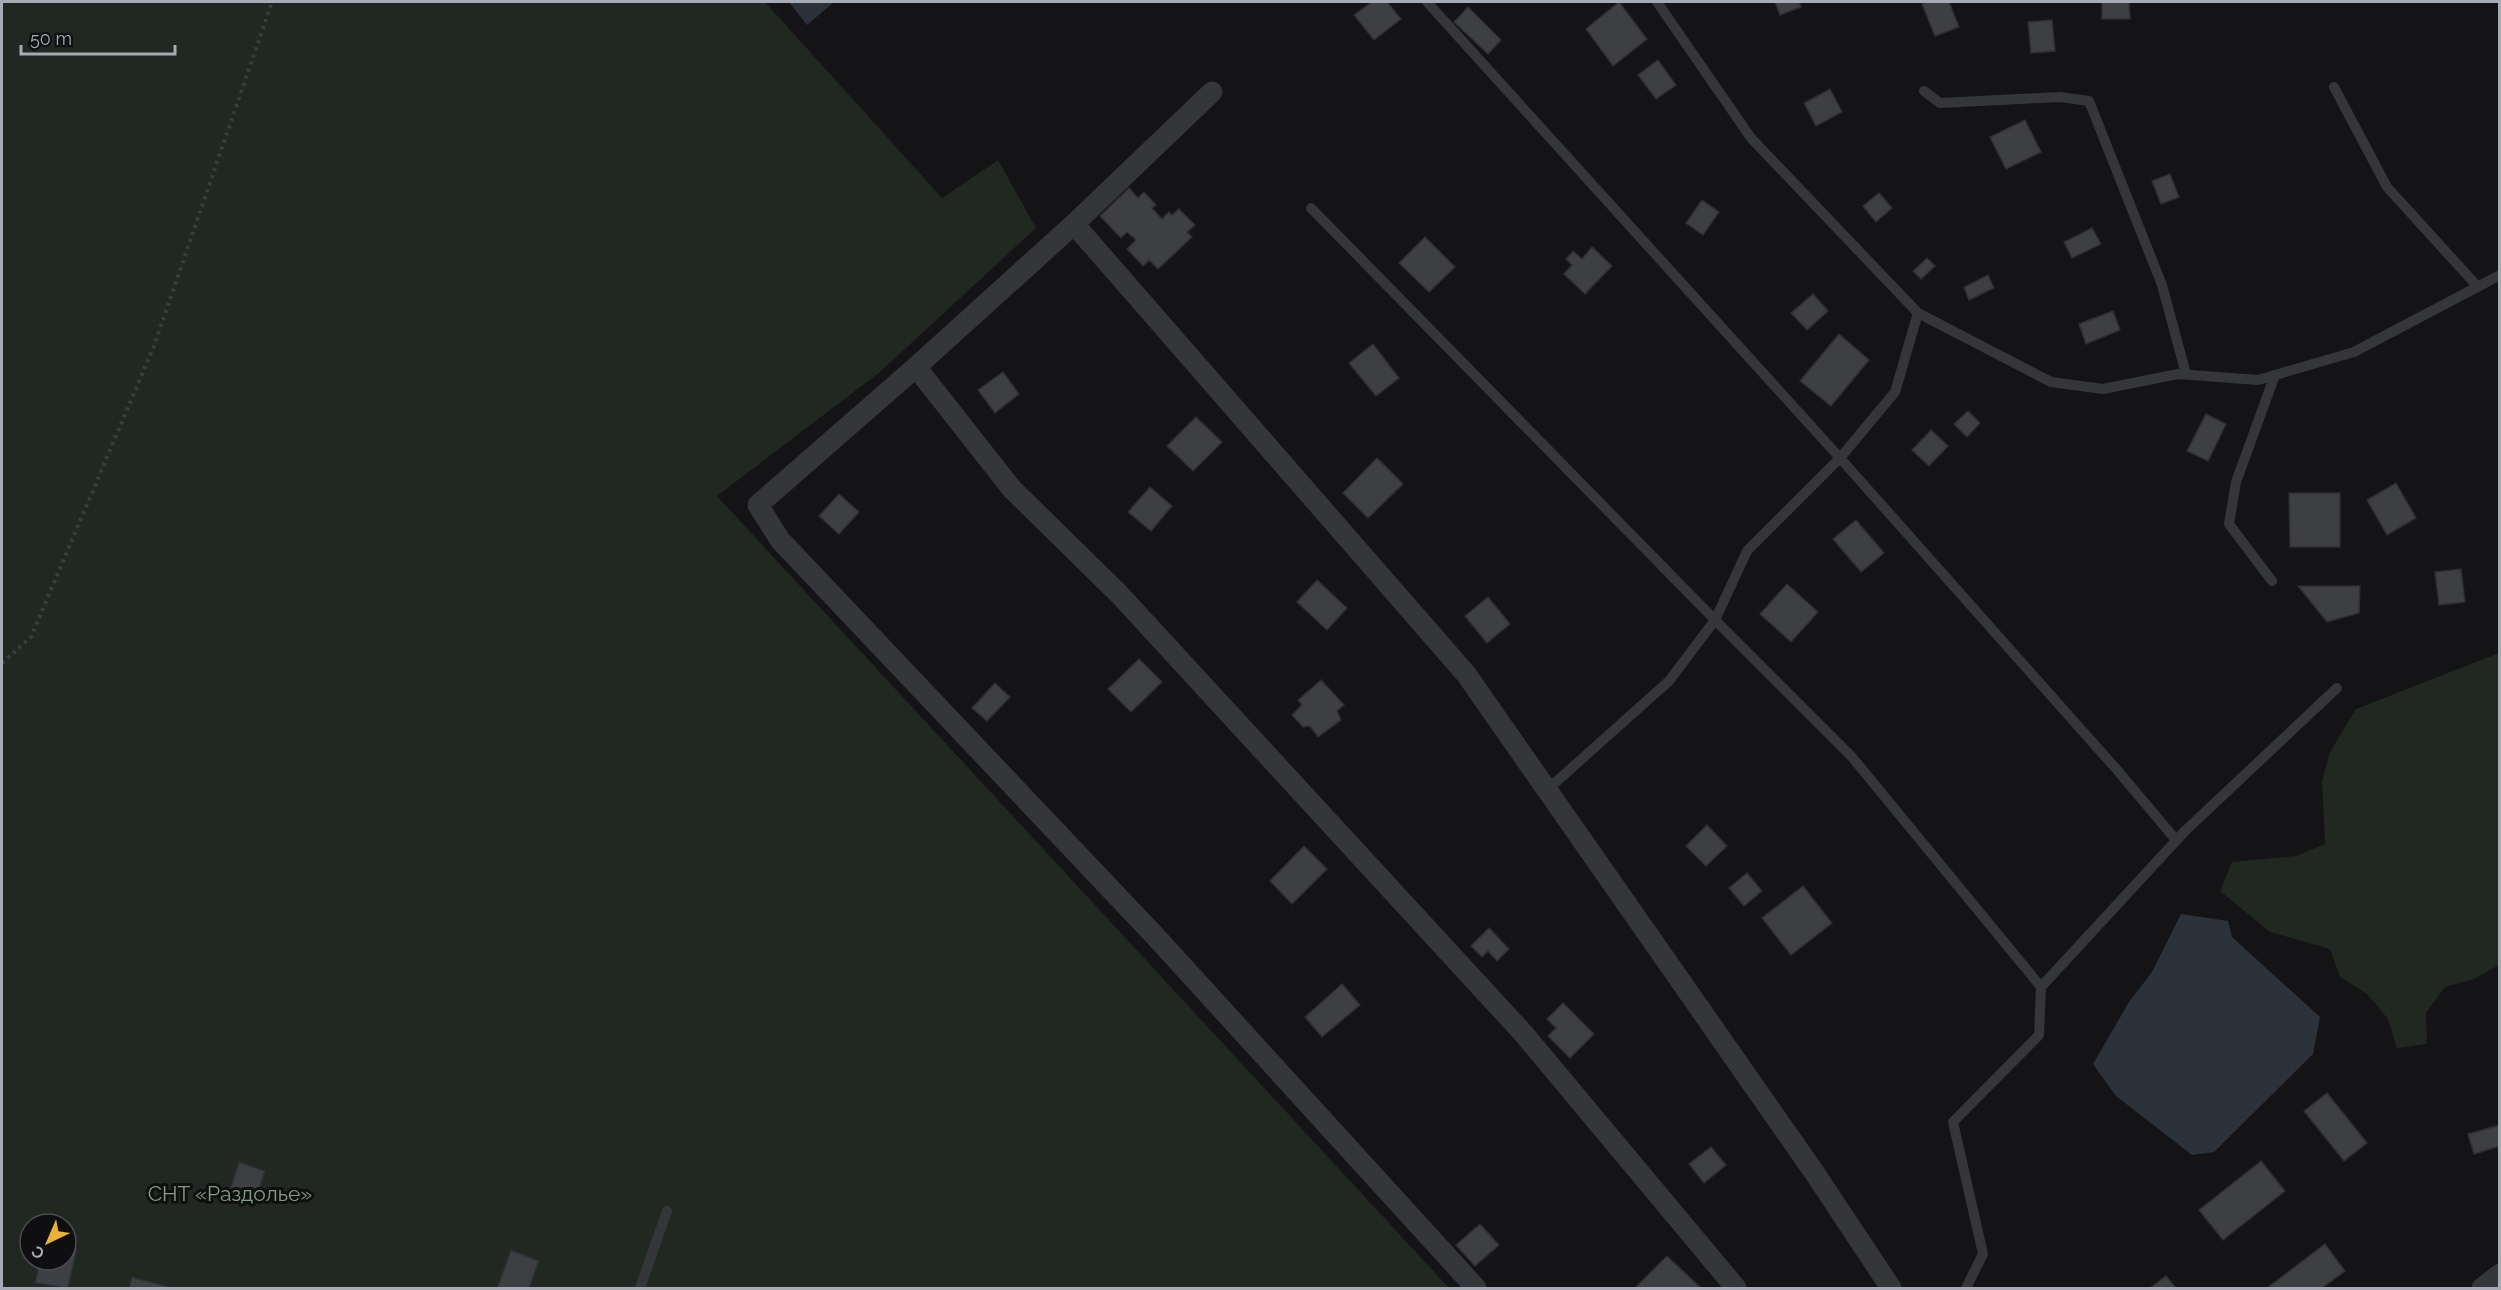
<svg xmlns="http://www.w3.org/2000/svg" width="2501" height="1290" font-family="Raleway,sans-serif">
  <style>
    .green { fill: #202821; fill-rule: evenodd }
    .water { fill: #2b3239 }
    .building { fill: #3e3f43; stroke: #2e2e32; stroke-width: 1.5 }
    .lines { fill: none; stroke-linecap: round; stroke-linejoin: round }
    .path { stroke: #3b3d41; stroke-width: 4; stroke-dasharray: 3 4.5; stroke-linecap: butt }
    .service { stroke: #35363a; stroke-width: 10 }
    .minor { stroke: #35363a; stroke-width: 21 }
    .labels { text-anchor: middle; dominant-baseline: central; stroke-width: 6; stroke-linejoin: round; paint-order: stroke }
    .park-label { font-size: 21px; fill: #7ea080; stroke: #0f0f11 }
  </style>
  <rect width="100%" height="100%" fill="#141416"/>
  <g class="green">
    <path d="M2,2H765L942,198L998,160L1036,228L880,372L717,496L1449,1288H2ZM30,1224H66V1260H30Z"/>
    <path d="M2499,653V965L2474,979L2445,987L2426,1013L2427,1044L2397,1048L2388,1019L2367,994L2340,977L2330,949L2270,932L2220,891L2232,862L2296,856L2325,844L2322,781L2330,752L2356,709Z"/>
  </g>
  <g class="water">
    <path d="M789,2H834L807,25Z"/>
    <path d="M2181,914L2228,921L2232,937L2320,1017L2313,1054L2214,1152L2192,1155L2116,1096L2093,1064L2129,1002L2152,972Z"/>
  </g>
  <g class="building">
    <path d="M1372,2H1387L1401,19L1374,40L1354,15Z"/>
    <path d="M1619,2L1647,39L1613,66L1586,29Z"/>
    <path d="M1775,2H1799L1801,7L1780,15Z"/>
    <path d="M1927,2H1949L1959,27L1935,36L1922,4Z"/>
    <path d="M2102,2H2129L2130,19H2102Z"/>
    <path d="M1468,7L1501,40L1488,54L1454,22Z"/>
    <path d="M2052,20L2055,51L2031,53L2028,22Z"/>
    <path d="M1658,60L1676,85L1656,99L1638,75Z"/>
    <path d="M1830,89L1842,112L1816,126L1804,103Z"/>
    <path d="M2025,120L2041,152L2006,169L1990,137Z"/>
    <path d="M2170,174L2179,197L2161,204L2152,181Z"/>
    <path d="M1129,188L1138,198L1144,192L1156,205L1152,208L1162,219L1169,212L1172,215L1179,209L1195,225L1187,232L1192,237L1158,269L1149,260L1143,266L1127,249L1136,240L1127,232L1121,238L1100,216Z"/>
    <path d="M1879,193L1892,208L1876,222L1863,206Z"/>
    <path d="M1702,200L1719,212L1703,235L1686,223Z"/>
    <path d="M2092,228L2101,244L2072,258L2064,242Z"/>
    <path d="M1425,237L1455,267L1429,292L1399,263Z"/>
    <path d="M1592,247L1612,266L1585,294L1564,274L1572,265L1566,259L1573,251L1582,259Z"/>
    <path d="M1927,258L1935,266L1921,279L1913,271Z"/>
    <path d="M1988,275L1994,288L1969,300L1964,287Z"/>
    <path d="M1813,294L1828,311L1807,330L1791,313Z"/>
    <path d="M2113,311L2120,330L2086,344L2079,324Z"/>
    <path d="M1839,334L1869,360L1831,406L1800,381Z"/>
    <path d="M1373,344L1399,378L1376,396L1349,363Z"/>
    <path d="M1003,372L1019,394L995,413L978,390Z"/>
    <path d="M1968,411L1980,423L1967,437L1954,424Z"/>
    <path d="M2206,414L2226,424L2208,461L2187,451Z"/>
    <path d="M1196,417L1222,442L1193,471L1167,446Z"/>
    <path d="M1931,430L1948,446L1929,466L1912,450Z"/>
    <path d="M1377,458L1403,484L1368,518L1343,493Z"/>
    <path d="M2396,483L2416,518L2387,535L2367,500Z"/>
    <path d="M1150,487L1172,506L1151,531L1128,512Z"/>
    <path d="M2289,493H2340V547H2290Z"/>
    <path d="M839,494L859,512L839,534L819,516Z"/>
    <path d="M1856,520L1884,553L1861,572L1833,539Z"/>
    <path d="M2461,569L2465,602L2439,605L2435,572Z"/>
    <path d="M1317,580L1347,608L1327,630L1297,602Z"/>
    <path d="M1787,584L1818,612L1791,642L1760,614Z"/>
    <path d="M2298,586H2360L2359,613L2327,622Z"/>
    <path d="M1488,597L1510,624L1487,643L1465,616Z"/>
    <path d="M1139,659L1162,682L1131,712L1108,689Z"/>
    <path d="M1321,680L1344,705L1337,711L1341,720L1318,737L1310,726L1303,727L1292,715L1302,705L1298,700Z"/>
    <path d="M995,683L1010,697L987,721L972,708Z"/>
    <path d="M1707,825L1727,846L1706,866L1686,846Z"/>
    <path d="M1304,846L1327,869L1292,904L1270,881Z"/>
    <path d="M1747,873L1762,891L1744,906L1729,888Z"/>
    <path d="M1803,886L1832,923L1791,955L1762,918Z"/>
    <path d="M1489,928L1509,949L1497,961L1488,951L1482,957L1471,946Z"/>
    <path d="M1342,984L1360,1005L1322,1037L1305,1017Z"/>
    <path d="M1563,1003L1594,1034L1570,1058L1548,1036L1556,1028L1547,1019Z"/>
    <path d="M2327,1093L2367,1143L2344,1161L2304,1111Z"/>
    <path d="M2500,1125V1146L2474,1154L2468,1134Z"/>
    <path d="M1711,1147L1726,1165L1704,1183L1689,1164Z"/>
    <path d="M2261,1161L2285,1191L2223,1240L2199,1210Z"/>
    <path d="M239,1162L265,1171L256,1199L230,1190Z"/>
    <path d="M1480,1224L1499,1245L1475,1266L1456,1245Z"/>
    <path d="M2325,1244L2345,1271L2322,1288H2267Z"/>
    <path d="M66,1246L77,1249L68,1288L35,1283L40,1260H66Z"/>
    <path d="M511,1250L539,1261L529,1288H497Z"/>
    <path d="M1667,1256L1701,1288H1635Z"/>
    <path d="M2166,1276L2176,1288H2150Z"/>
    <path d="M132,1277L173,1288H129Z"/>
  </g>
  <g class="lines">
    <path class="path" d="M2,663L31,637L154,346L272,2"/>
    <g class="service">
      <path d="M1427,2L1840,458L2118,771L2176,840"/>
      <path d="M1657,2L1751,138L1918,313L2051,382L2103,389L2178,374L2258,380L2354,352L2500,275"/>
      <path d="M2334,87L2387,187L2478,287"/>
      <path d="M1924,91L1940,103L2060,97L2089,101L2162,285L2186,374"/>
      <path d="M1311,208L1715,620L1747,551L1840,458L1895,392L1918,313"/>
      <path d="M2272,581L2229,524L2236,482L2275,375"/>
      <path d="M1547,790L1669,681L1715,620L1852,757L2041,987L2039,1035L1953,1122L1983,1254L1966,1288"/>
      <path d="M2041,987L2185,831L2337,688"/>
      <path d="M640,1288L667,1211"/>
    </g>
    <g class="minor">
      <path d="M1212,92L1074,224L1466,674L1814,1172L1891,1288"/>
      <path d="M1074,224L916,367L758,505L780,540L1156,937L1476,1288"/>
      <path d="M916,367L1012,489L1119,594L1523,1033L1736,1288"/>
      <path d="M2482,1288L2500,1274"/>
    </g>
  </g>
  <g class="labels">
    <g class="park-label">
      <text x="230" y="1193">СНТ «Раздолье»</text>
    </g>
  </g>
  <rect width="2501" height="1290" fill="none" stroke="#a6abb5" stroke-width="6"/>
  <g transform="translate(48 1242) rotate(224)"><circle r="28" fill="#0f0f11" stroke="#4b4d53" stroke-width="1.5"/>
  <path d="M0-4.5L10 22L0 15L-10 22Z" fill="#eab038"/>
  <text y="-9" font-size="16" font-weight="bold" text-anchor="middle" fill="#a6abb5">С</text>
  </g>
  <path d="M21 45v9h154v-9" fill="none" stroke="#a6abb5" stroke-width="3"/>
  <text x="30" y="45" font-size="18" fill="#a6abb5" stroke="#0f0f11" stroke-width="4.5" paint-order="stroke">50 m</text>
</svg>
